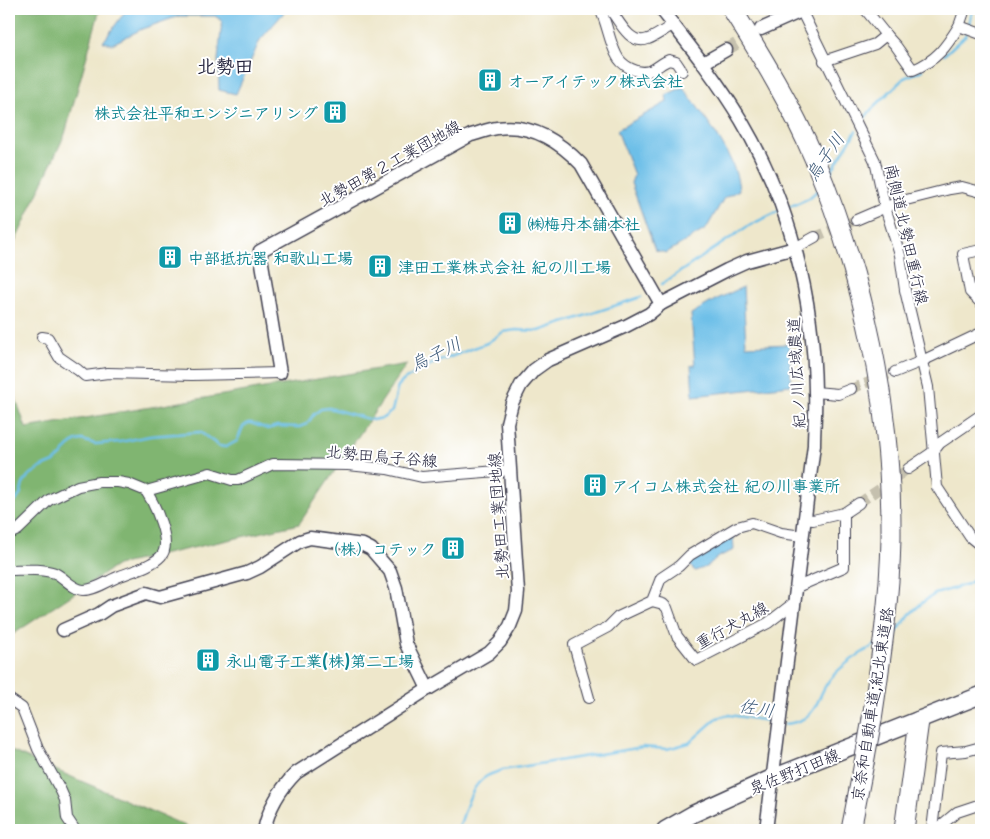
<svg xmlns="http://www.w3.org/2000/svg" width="990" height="839" font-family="'Playpen Sans','Klee One',sans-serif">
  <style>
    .forest { fill: #80b571; stroke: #516c56 }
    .water { fill: #6dbfe8; stroke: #487092 }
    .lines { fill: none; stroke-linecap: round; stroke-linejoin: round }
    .stream { stroke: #6dbfe8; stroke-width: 2.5 }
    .minor-tunnel { stroke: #c5c0ae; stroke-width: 10; stroke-dasharray: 10 5; stroke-linecap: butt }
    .tertiary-tunnel { stroke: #c5c0ae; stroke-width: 12; stroke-dasharray: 12 6; stroke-linecap: butt }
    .minor-casing { stroke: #414051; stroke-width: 12 }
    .tertiary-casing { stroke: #414051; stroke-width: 15 }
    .primary-casing { stroke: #414051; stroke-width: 19 }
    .motorway-casing { stroke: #414051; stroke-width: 21 }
    .minor { stroke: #fff; stroke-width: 10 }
    .tertiary { stroke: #fff; stroke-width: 12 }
    .primary { stroke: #fff; stroke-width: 16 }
    .motorway { stroke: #fff; stroke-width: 19 }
    .motorway-bridge-casing { stroke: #414051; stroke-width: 21; stroke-linecap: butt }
    .motorway-bridge { stroke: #fff; stroke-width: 19 }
    .labels { text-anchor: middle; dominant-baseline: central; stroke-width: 4; stroke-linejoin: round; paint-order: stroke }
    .culture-label { font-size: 16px; font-weight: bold; fill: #0d838f; stroke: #fff; text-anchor: start }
    .street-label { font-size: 16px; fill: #22223b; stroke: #fff }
    .water-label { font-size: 18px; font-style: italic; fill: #3c5978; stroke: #fff }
    .quarter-label { font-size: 19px; font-weight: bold; fill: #22223b; stroke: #fff }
  </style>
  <rect width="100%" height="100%" fill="#fff"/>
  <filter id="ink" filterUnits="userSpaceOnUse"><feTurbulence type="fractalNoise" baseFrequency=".02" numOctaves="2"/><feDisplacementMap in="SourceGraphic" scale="10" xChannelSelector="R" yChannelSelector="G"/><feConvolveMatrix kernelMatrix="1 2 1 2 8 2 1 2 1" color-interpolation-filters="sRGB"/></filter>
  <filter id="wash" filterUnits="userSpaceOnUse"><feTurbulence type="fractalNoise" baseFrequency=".0096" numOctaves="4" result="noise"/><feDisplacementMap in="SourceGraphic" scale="20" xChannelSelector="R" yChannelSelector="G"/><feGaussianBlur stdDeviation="1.12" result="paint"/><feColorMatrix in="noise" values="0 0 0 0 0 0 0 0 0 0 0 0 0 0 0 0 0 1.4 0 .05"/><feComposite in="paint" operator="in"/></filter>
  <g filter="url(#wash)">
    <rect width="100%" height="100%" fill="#eee7cb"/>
    <g class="forest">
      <path d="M9,9H100L65,134L9,255Z"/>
      <path d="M407,364L299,524L117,565L9,637V379L26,428Z"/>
      <path d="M9,749V750L195,830H9Z"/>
    </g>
    <g class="water">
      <path d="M127,9H287L260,40L236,94L219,90L218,60L222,21L215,16H179L142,29L112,44L103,42Z"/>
      <path d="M683,87C702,114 737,156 739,190L724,198L706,229L666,253L655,250L631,183L634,175L617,130L667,102L666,95Z"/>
      <path d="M743,287L746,346L789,344L791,385L693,396L691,365L695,366L691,314L715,300Z"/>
      <path d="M733,535L734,550L718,557L706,567L695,571L687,563Z"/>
    </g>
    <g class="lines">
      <g class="stream">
        <path d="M969,26L972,9"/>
        <path d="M944,55L965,36L967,31"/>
        <path d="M860,124L871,110L904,78L923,70"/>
        <path d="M829,175L856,131"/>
        <path d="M787,208L809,198L818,190"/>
        <path d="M662,284L748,226L779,211"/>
        <path d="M9,505L16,501L20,495L23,484L28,476L42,467L54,462L62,455L68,447L76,441L82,440L95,444L120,442L150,436L200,432L219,446L226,447L237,441L243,427L248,423H251L268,429L277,426L299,427L307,424L314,414L321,409L329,408L372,420L383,418L392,411L398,386L404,380L432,364L487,343L503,332L516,330L539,331L641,297"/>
        <path d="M891,636L896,633L910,614L923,602L935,594L968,584L981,575"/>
        <path d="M784,724C790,724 793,723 799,721C820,712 817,694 831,678C843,664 859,654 875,645"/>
        <path d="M458,830C465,813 469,786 487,776C492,773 498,772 502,770L643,747L667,749L689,743L717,718L729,715L776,722"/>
      </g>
    </g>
  </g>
  <g filter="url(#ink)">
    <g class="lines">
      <g class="minor-tunnel">
        <path d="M815,237L856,220"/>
        <path d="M851,389L895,372"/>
        <path d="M859,503L908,469"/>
      </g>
      <path class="tertiary-tunnel" d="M726,50L754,33"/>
      <g class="minor-casing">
        <g id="minor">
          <path d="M600,9C607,23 609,40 616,54C621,66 639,76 652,70C658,67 663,62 669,60L676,62L682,71"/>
          <path d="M610,9C619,21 630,46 648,39C657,36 665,29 673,25"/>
          <path d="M865,9L886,35"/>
          <path d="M801,10L875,161L885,207L900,255L905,290L928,387L937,487L970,537L981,546"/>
          <path d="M959,26L965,9"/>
          <path d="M824,61L875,44L886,35L896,46L913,70C937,60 946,47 959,26L981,34"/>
          <path d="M856,220L898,202L950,189L962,187L981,192"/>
          <path d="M795,248L815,237"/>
          <path d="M981,250L963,254L970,292L981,303"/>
          <path d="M42,337L48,338L59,357L78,370L85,376L108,373L192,375L280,373"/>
          <path d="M895,372L922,361L981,333"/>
          <path d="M815,392L838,394L851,389"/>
          <path d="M908,469L933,452L940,443L981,415"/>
          <path d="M804,519L813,520L844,513"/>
          <path d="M9,534L18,530L49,500L78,486L99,482H118L129,484L146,491L210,473L232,480H238L273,464L348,465L387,469L422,477L510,470"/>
          <path d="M9,570C23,570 41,568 55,573C64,577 73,590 84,590C96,590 109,580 120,576C132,571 152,566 161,556C173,543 154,503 146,491"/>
          <path d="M797,587L844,567V513L859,503"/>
          <path d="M652,601L663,604L667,608L677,636L696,660L768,623L795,602"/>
          <path d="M589,698L574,645L608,627L618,617L652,601L661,578L679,566L690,555L737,527L752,523L781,533L802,536"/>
          <path d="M9,699L22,708L38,749L61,791L65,800L67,818L75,830"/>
          <path d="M933,827H939L957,812L981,804"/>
          <path d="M932,830L941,753L966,751L981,747"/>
        </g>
      </g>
      <g class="tertiary-casing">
        <g id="tertiary">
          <path d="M661,9C689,45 717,80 741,120C789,201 814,297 815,392C816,410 814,428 814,445L766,830"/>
          <path d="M761,29L806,9"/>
          <path d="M703,63L726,50"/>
          <path d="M280,373L260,251L471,135C479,133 489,129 497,128C531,123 559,141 581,164L661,304"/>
          <path d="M63,630L99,614L111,606L146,593L160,597L247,573L260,567L300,541L310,538L363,545L371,549L390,571L396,588L406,644L428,689"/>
          <path d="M264,830C269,807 279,790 296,773L428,689L489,653L500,642L510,626L516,611L518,592L507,423L512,403L521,385L534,370L548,360L626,326L649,314L661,304L727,270L747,261L795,248"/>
        </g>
      </g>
      <g class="primary-casing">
        <path id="primary" d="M665,830L693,814L772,778L981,695"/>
      </g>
      <g class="motorway-casing">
        <g id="motorway">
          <path d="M732,9C762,57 792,106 814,158C864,278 892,408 891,538C890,598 881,659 872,719"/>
          <path d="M851,830L864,763"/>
          <path d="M904,830L919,721"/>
        </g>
      </g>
      <use href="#minor" class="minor"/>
      <use href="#tertiary" class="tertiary"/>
      <use href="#primary" class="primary"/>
      <use href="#motorway" class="motorway"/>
      <g class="motorway-bridge-casing">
        <path id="motorway-bridge" d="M864,763L872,719"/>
      </g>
      <use href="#motorway-bridge" class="motorway-bridge"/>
    </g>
  </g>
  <defs>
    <g id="building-square" transform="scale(1.25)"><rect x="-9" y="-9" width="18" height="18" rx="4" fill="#0f9aa8" stroke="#fff"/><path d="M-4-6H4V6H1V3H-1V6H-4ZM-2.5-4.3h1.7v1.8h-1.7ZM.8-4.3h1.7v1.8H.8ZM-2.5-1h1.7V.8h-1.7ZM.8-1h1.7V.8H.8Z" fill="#fff"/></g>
  </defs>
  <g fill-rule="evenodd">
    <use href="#building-square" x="490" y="80"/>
    <use href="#building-square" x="335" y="112"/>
    <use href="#building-square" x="510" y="223"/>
    <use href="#building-square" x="170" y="257"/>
    <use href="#building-square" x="380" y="266"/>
    <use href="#building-square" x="595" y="485"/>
    <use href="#building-square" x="453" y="548"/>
    <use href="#building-square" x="208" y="660"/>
  </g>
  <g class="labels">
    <g class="culture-label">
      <text x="508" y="80">オーアイテック株式会社</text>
      <text x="318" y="112" text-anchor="end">株式会社平和エンジニアリング</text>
      <text x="528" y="223">㈱梅丹本舗本社</text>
      <text x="188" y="257">中部抵抗器 和歌山工場</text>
      <text x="398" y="266">津田工業株式会社 紀の川工場</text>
      <text x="612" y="485">アイコム株式会社 紀の川事業所</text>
      <text x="436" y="548" text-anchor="end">（株）コテック</text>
      <text x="226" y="660">永山電子工業(株)第二工場</text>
    </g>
    <g class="street-label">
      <text transform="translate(389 162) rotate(-29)">北勢田第２工業団地線</text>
      <text transform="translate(908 234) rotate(77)">南側道北勢田重行線</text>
      <text transform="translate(795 373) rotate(-93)">紀ノ川広域農道</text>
      <text transform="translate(382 455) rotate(5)">北勢田烏子谷線</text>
      <text transform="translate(497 516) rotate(-94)">北勢田工業団地線</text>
      <text transform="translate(731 624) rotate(-29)">重行犬丸線</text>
      <text transform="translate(871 704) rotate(-81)">京奈和自動車道;紀北東道路</text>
      <text transform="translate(794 770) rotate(-22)">泉佐野打田線</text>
    </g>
    <g class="water-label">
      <text transform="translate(824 156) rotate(-55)">烏子川</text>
      <text transform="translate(435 353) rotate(-26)">烏子川</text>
      <text transform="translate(757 707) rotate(9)">佐川</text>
    </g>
    <g class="quarter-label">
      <text x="225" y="65">北勢田</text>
    </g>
  </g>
  <rect width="990" height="839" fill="none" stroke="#fff" stroke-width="30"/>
</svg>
